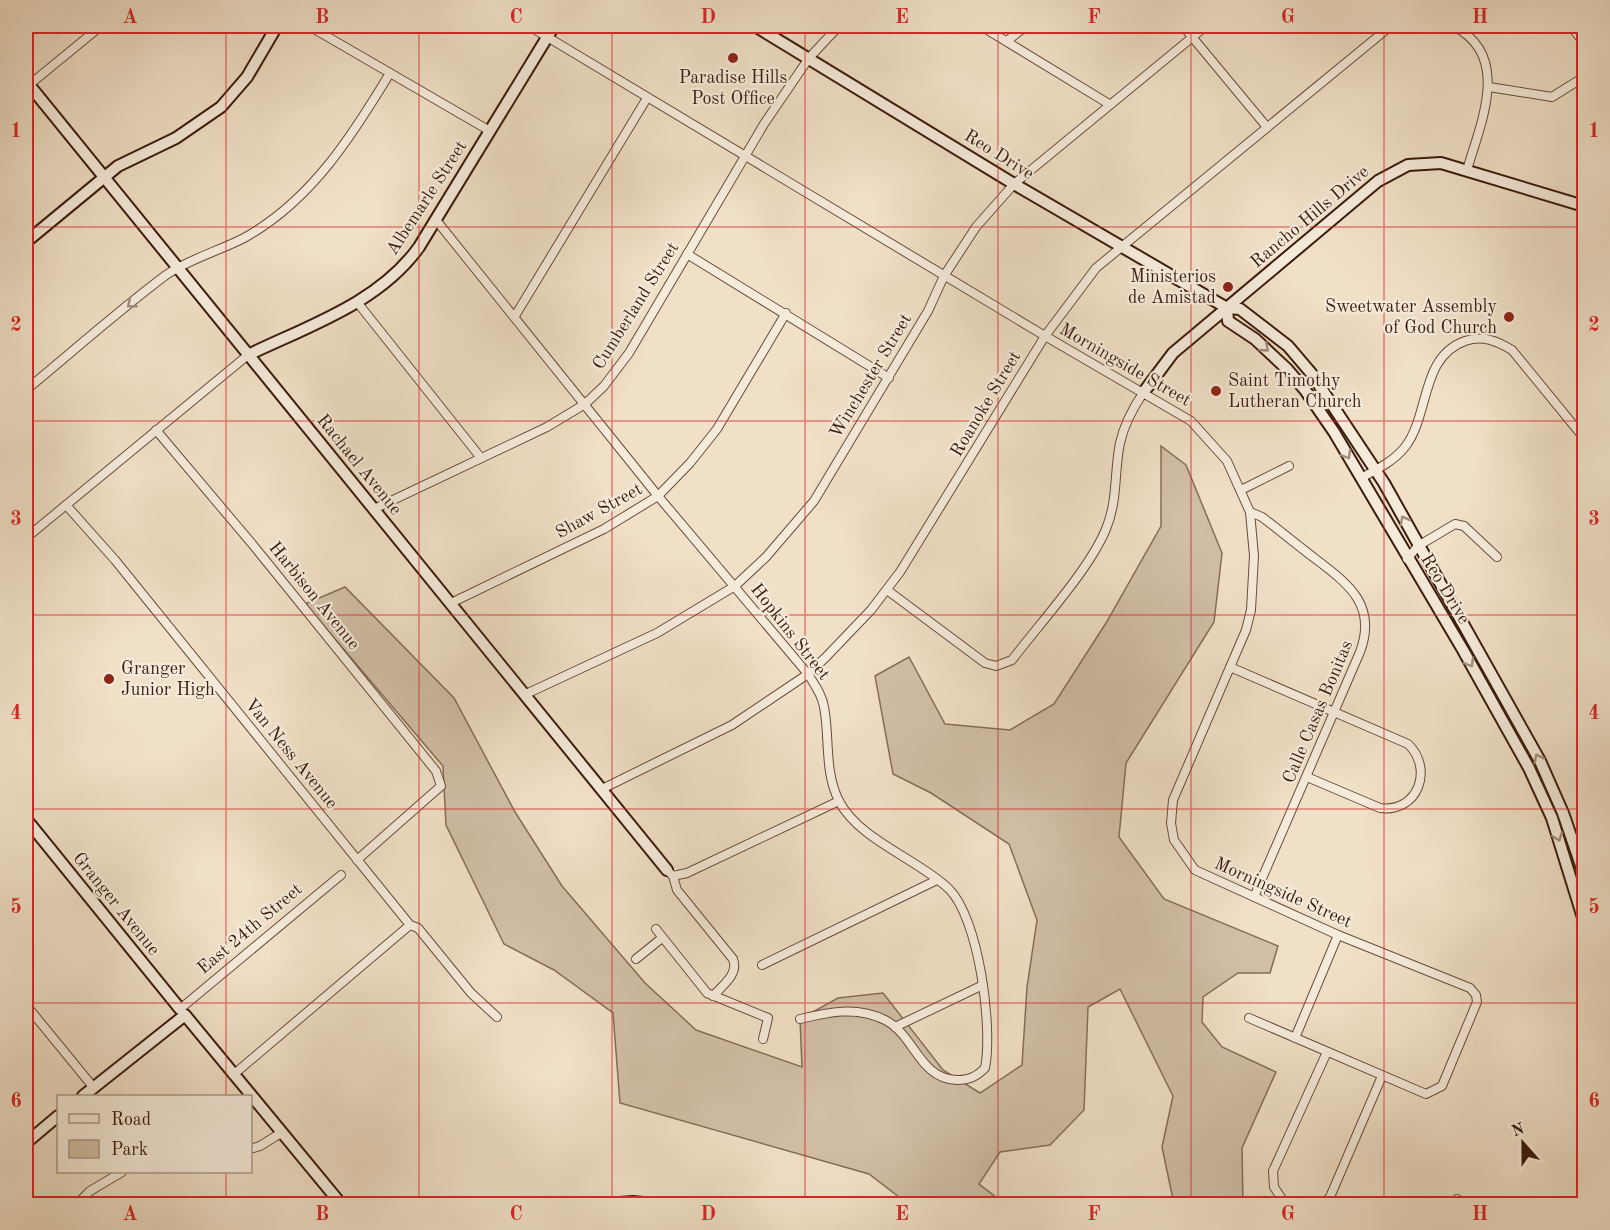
<svg xmlns="http://www.w3.org/2000/svg" width="1610" height="1230" font-family="'Old Standard TT',serif">
  <style>
    .green { fill: #d1bfa7; stroke: #866d59; stroke-width: 1.5 }
    .lines { fill: none; stroke-linecap: round; stroke-linejoin: round }
    .street-casing { stroke: #694c3a; stroke-width: 10 }
    .secondary-casing { stroke: #3c1b0b; stroke-width: 14 }
    .street { stroke: #f5ebdb; stroke-width: 8 }
    .secondary { stroke: #f5ebdb; stroke-width: 10 }
    .oneway { stroke: #a28d7d }
    .grid { fill: none; stroke: #d62828; stroke-width: 1.5; stroke-opacity: 0.55 }
    .poi-dot { fill: #8f2418; stroke: #f5ebdb; stroke-width: 2 }
    .labels { text-anchor: middle; dominant-baseline: central; stroke-width: 4.5; stroke-linejoin: round; paint-order: stroke }
    .poi-label { font-size: 18px; fill: #3c1b0b; stroke: #f5ebdb; text-anchor: end }
    .street-label { font-size: 18px; fill: #3c1b0b; stroke: #f5ebdb }
    .neatline { fill: none; stroke: #d62828; stroke-width: 2 }
    .grid-label { font-size: 20px; text-anchor: middle; font-weight: bold; fill: #d62828 }
  </style>
  <rect width="100%" height="100%" fill="#f0e0c7"/>
  <filter id="stains"><feTurbulence type="fractalNoise" baseFrequency=".00333" numOctaves="4"/><feColorMatrix values="0 0 0 0 .2 0 0 0 0 .09 0 0 0 0 .02 0 0 0 .5 -.17"/></filter>
  <radialGradient id="worn" r=".72"><stop offset=".6" stop-color="#630" stop-opacity="0"/><stop offset="1" stop-color="#630" stop-opacity=".3"/></radialGradient>
  <path class="green" d="M1161,446L1186,465L1222,553L1214,622L1126,763L1119,837L1164,899L1278,946L1270,973H1238L1203,997L1202,1022L1222,1047L1276,1072L1242,1148L1243,1204H1174L1162,1147L1173,1096L1120,989L1088,1007L1084,1110L1050,1145L1000,1152L979,1184L1005,1204H908L869,1174L620,1103L613,1013L554,970L504,944L446,825L443,766L305,604L345,587L454,698L515,812L562,886L645,983L696,1030L802,1067L800,1019L838,998L883,993L943,1070L980,1093L1022,1065L1027,987L1037,920L1009,844L931,793L893,774L875,676L909,657L945,724L1010,730L1054,704L1106,623L1161,526Z"/>
  <g class="lines">
    <g class="street-casing">
      <g id="street">
        <path d="M309,26L490,131"/>
        <path d="M529,26L1045,336L1191,421L1227,461L1250,512L1254,556L1251,610L1246,630L1173,800L1171,823L1174,840L1195,870L1338,935L1470,988L1476,995L1477,1002L1442,1086L1426,1094L1249,1018"/>
        <path d="M981,26L1109,104"/>
        <path d="M1183,26L1266,126"/>
        <path d="M1453,26C1512,55 1481,122 1467,170"/>
        <path d="M1571,26L1584,43"/>
        <path d="M1007,41L1026,26"/>
        <path d="M29,85L101,26"/>
        <path d="M1489,87L1552,97L1584,77"/>
        <path d="M436,220L658,496L808,674C814,684 822,694 824,707C830,738 824,771 839,801C859,840 918,859 949,889C979,919 993,1027 985,1068C976,1077 969,1080 957,1080C919,1079 915,1035 885,1020C857,1006 828,1012 800,1019"/>
        <path d="M687,254L889,378"/>
        <path d="M357,302L481,458"/>
        <path d="M515,316L647,98"/>
        <path d="M26,390C72,352 118,311 166,275C189,259 219,251 244,238C311,201 352,136 390,73"/>
        <path d="M156,430L253,545L436,771L441,786L357,860"/>
        <path d="M1361,478C1376,470 1394,461 1405,447C1430,415 1420,357 1465,341C1483,335 1497,341 1512,350L1584,438"/>
        <path d="M1241,490L1289,466"/>
        <path d="M66,505L115,560L410,925L418,928L471,993L497,1017"/>
        <path d="M374,509L547,427L585,404L604,386L629,353L764,124L809,58L839,26"/>
        <path d="M1250,512L1262,517C1279,530 1296,544 1313,557C1347,583 1378,604 1360,652L1254,897"/>
        <path d="M26,538L248,355"/>
        <path d="M1407,559L1418,546L1455,524L1464,526L1497,557"/>
        <path d="M887,590L985,663L996,666L1012,660C1040,623 1089,570 1106,529C1118,500 1114,472 1120,443C1124,425 1133,408 1143,393"/>
        <path d="M451,603L604,529L658,496L690,463L717,429L786,313"/>
        <path d="M1230,667L1408,744C1434,769 1418,813 1380,808L1307,777"/>
        <path d="M526,694L657,633L735,586L766,557L814,501L928,311L944,276L976,227L1014,184L1206,26"/>
        <path d="M602,789L732,725L808,674L826,657L871,610L900,572L1045,336L1096,268L1387,29L1397,26"/>
        <path d="M667,870L673,876L687,873L839,801"/>
        <path d="M673,876L677,890L733,959C739,974 723,985 713,996"/>
        <path d="M656,929L707,993L768,1018L763,1039"/>
        <path d="M636,959L662,938"/>
        <path d="M762,965L937,880"/>
        <path d="M26,1005L94,1088"/>
        <path d="M182,1011L180,1009L341,875"/>
        <path d="M895,1027L983,985"/>
        <path d="M1295,1038L1338,935"/>
        <path d="M233,1075L410,925"/>
        <path d="M250,1149L260,1146L281,1133"/>
        <path d="M1457,1199L1462,1204"/>
        <path d="M77,1204L90,1191L122,1172"/>
        <path d="M1285,1204L1274,1187L1273,1171L1327,1052"/>
        <path d="M1323,1204L1330,1197L1382,1076"/>
      </g>
    </g>
    <g class="secondary-casing">
      <g id="secondary">
        <path d="M755,26L1014,184L1227,308L1240,309L1288,346L1311,373L1384,483L1540,761L1563,813L1584,874"/>
        <path d="M26,81L667,870"/>
        <path d="M26,242L118,166L176,138L221,107L247,77L277,26"/>
        <path d="M1227,308L1228,321L1255,339L1287,369L1305,390L1334,432L1463,650L1529,768L1552,818L1584,921"/>
        <path d="M248,355C308,326 379,303 419,247L554,26"/>
        <path d="M1143,393L1173,353L1378,181L1408,165L1441,163L1584,206"/>
        <path d="M26,819L180,1009"/>
        <path d="M83,1096L185,1015L341,1204"/>
        <path d="M26,1143L58,1116"/>
        <path d="M606,1204L633,1202L654,1204"/>
      </g>
    </g>
    <use href="#street" class="street"/>
    <use href="#secondary" class="secondary"/>
  </g>
  <defs><path id="oneway-chevron" d="M-2-3.5L2.5 0L-2 3.5" fill="none" stroke-width="1.6" stroke-linecap="round" stroke-linejoin="round" transform="scale(1.5)"/></defs>
  <g class="oneway">
    <use href="#oneway-chevron" transform="translate(131 304) rotate(141)"/>
    <use href="#oneway-chevron" transform="translate(1265 348) rotate(41)"/>
    <use href="#oneway-chevron" transform="translate(1347 455) rotate(60)"/>
    <use href="#oneway-chevron" transform="translate(1404 520) rotate(-118)"/>
    <use href="#oneway-chevron" transform="translate(1470 663) rotate(60)"/>
    <use href="#oneway-chevron" transform="translate(1538 758) rotate(-117)"/>
    <use href="#oneway-chevron" transform="translate(1558 837) rotate(70)"/>
  </g>
  <path class="grid" d="M226,26V1096M419,26V1204M612,26V1204M805,26V1204M998,26V1204M1191,26V1204M1384,26V1204M26,227H1584M26,421H1584M26,615H1584M26,809H1584M26,1003H1584M226,1172V1204"/>
  <g class="poi-dot">
    <circle cx="733" cy="58" r="6"/>
    <circle cx="1228" cy="287" r="6"/>
    <circle cx="1509" cy="317" r="6"/>
    <circle cx="1216" cy="391" r="6"/>
    <circle cx="109" cy="679" r="6"/>
  </g>
  <g class="labels">
    <g class="poi-label">
      <text x="733" y="78" text-anchor="middle">Paradise Hills<tspan x="733" dy="21">Post Office</tspan></text>
      <text x="1216" y="277">Ministerios<tspan x="1216" dy="21">de Amistad</tspan></text>
      <text x="1497" y="307">Sweetwater Assembly<tspan x="1497" dy="21">of God Church</tspan></text>
      <text x="1228" y="381" text-anchor="start">Saint Timothy<tspan x="1228" dy="21">Lutheran Church</tspan></text>
      <text x="121" y="669" text-anchor="start">Granger<tspan x="121" dy="21">Junior High</tspan></text>
    </g>
    <g class="street-label">
      <text transform="translate(999 155) rotate(32)">Reo Drive</text>
      <text transform="translate(427 198) rotate(-57)">Albemarle Street</text>
      <text transform="translate(1310 217) rotate(-40)">Rancho Hills Drive</text>
      <text transform="translate(636 306) rotate(-58)">Cumberland Street</text>
      <text transform="translate(1125 365) rotate(30)">Morningside Street</text>
      <text transform="translate(871 376) rotate(-59)">Winchester Street</text>
      <text transform="translate(986 404) rotate(-59)">Roanoke Street</text>
      <text transform="translate(359 465) rotate(51)">Rachael Avenue</text>
      <text transform="translate(599 511) rotate(-29)">Shaw Street</text>
      <text transform="translate(1445 589) rotate(59)">Reo Drive</text>
      <text transform="translate(314 596) rotate(51)">Harbison Avenue</text>
      <text transform="translate(790 632) rotate(52)">Hopkins Street</text>
      <text transform="translate(1318 712) rotate(-67)">Calle Casas Bonitas</text>
      <text transform="translate(291 754) rotate(51)">Van Ness Avenue</text>
      <text transform="translate(1283 893) rotate(24)">Morningside Street</text>
      <text transform="translate(116 904) rotate(51)">Granger Avenue</text>
      <text transform="translate(250 929) rotate(-40)">East 24th Street</text>
    </g>
  </g>
  <rect width="1610" height="1230" fill="none" stroke="#f0e0c7" stroke-width="66"/>
  <rect x="57" y="1095" width="195" height="78" fill="#f5ebdb" stroke="#ab9888" stroke-width="1.5"/>
  <rect x="69" y="1114" width="30" height="9" fill="#f5ebdb" stroke="#ab9888" stroke-width="1.5"/>
  <text x="111" y="1125" font-size="18" fill="#3c1b0b">Road</text>
  <rect x="69" y="1140" width="30" height="18" fill="#d1bfa7" stroke="#ab9888" stroke-width="1.5"/>
  <text x="111" y="1155" font-size="18" fill="#3c1b0b">Park</text>
  <g transform="translate(1523 1143) rotate(339)" stroke="#f5ebdb" stroke-width="4.5" paint-order="stroke">
  <path d="M0-4.5L10 22L0 15L-10 22Z" fill="#3c1b0b"/>
  <text y="-9" font-size="16" font-weight="bold" text-anchor="middle" fill="#3c1b0b">N</text>
  </g>
  <rect x="33" y="33" width="1544" height="1164" class="neatline"/>
  <g class="grid-label">
    <text x="130" y="23">A</text>
    <text x="322" y="23">B</text>
    <text x="516" y="23">C</text>
    <text x="708" y="23">D</text>
    <text x="902" y="23">E</text>
    <text x="1094" y="23">F</text>
    <text x="1288" y="23">G</text>
    <text x="1480" y="23">H</text>
    <text x="16" y="137">1</text>
    <text x="1594" y="137">1</text>
    <text x="16" y="331">2</text>
    <text x="1594" y="331">2</text>
    <text x="16" y="525">3</text>
    <text x="1594" y="525">3</text>
    <text x="16" y="719">4</text>
    <text x="1594" y="719">4</text>
    <text x="16" y="913">5</text>
    <text x="1594" y="913">5</text>
    <text x="16" y="1107">6</text>
    <text x="1594" y="1107">6</text>
    <text x="130" y="1220">A</text>
    <text x="322" y="1220">B</text>
    <text x="516" y="1220">C</text>
    <text x="708" y="1220">D</text>
    <text x="902" y="1220">E</text>
    <text x="1094" y="1220">F</text>
    <text x="1288" y="1220">G</text>
    <text x="1480" y="1220">H</text>
  </g>
  <rect width="100%" height="100%" filter="url(#stains)"/>
  <rect width="100%" height="100%" fill="url(#worn)"/>
</svg>
